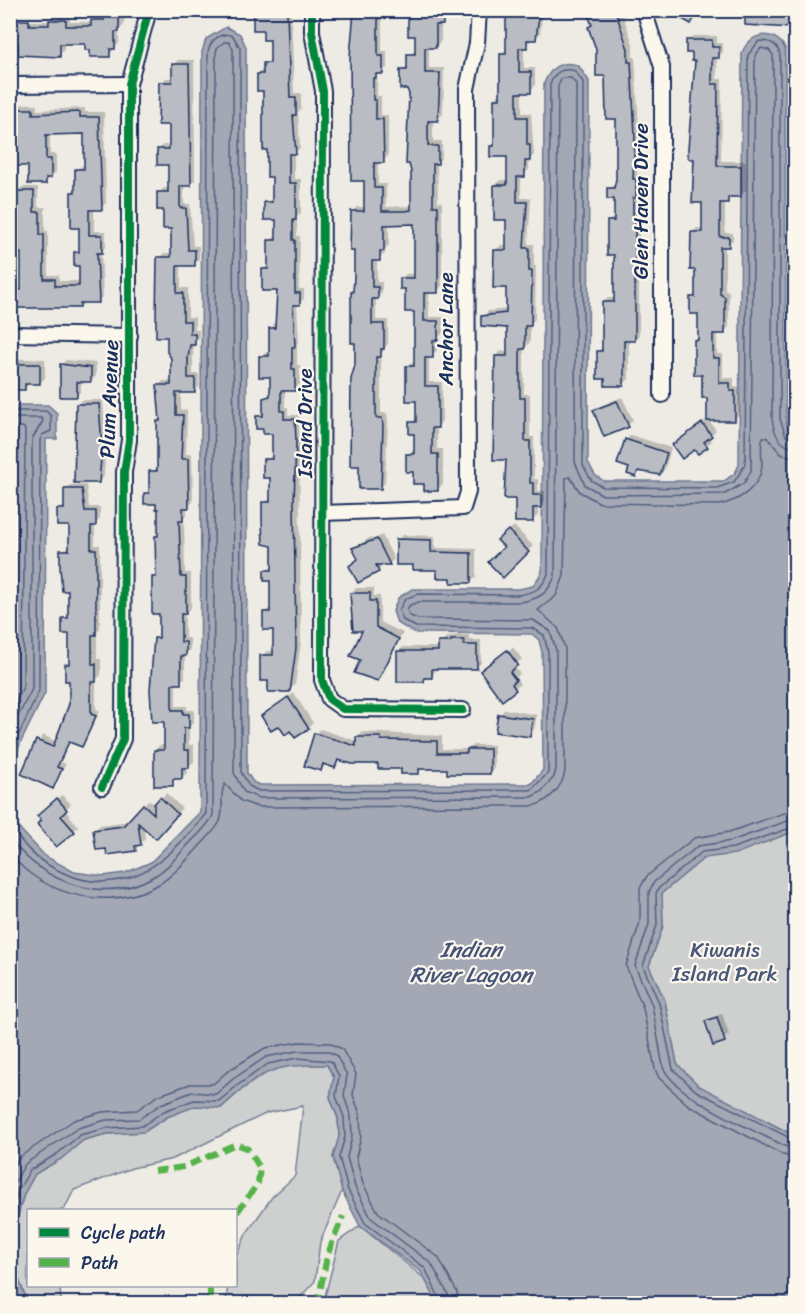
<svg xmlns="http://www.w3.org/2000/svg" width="806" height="1314" font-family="Sriracha,sans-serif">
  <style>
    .green { fill: #cecfcf; stroke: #747f96; stroke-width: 1.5 }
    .water { fill: #a3a8b4; stroke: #6d7892; stroke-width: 1.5 }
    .shadow { fill: #0003 }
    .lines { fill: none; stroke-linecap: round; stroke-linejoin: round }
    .shore { stroke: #515f80; stroke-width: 1.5 }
    .building { fill: #b9bcc3; stroke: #1b2f5e; stroke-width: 1.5 }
    .street-casing { stroke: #1b2f5e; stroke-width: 18 }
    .street { stroke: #fbf7ec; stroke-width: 14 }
    .quiet { stroke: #55b248; stroke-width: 6; stroke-dasharray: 12 6; stroke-linecap: butt }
    .cycleway-casing { stroke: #fbf7ec; stroke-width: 11 }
    .cycleway { stroke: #00873e; stroke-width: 8 }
    .labels { text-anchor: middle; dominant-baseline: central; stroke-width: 4.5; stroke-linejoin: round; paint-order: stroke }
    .street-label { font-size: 21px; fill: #1b2f5e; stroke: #fbf7ec }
    .park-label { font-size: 21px; fill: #48577a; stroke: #fbf7ec }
    .water-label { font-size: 22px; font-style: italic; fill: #445378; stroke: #fbf7ec }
  </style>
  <rect width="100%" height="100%" fill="#eeebe4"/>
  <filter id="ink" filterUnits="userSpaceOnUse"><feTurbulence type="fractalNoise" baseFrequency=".0167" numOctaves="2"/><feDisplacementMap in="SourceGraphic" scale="12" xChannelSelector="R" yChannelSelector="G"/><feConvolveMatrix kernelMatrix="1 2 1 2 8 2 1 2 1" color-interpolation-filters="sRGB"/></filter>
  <g filter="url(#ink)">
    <g class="green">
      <path d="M795,831V1136L699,1086L677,1064L665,1001L649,966L663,926L662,893L704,858L741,851Z"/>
      <path d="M297,1064L327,1065L334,1077L330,1097L338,1119L339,1137L333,1157L342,1191L320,1242L315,1281L295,1303H230L226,1299L228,1286H236V1257L246,1234L272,1197L295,1176L303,1106L267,1113L173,1159L132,1168L74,1190L64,1210H28V1286H60L61,1303H28L15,1270L14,1230L24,1194L35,1174L61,1159L83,1140L107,1134L144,1132L167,1117L196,1105L221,1108L241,1090L270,1070Z"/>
      <path d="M360,1226L424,1278L438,1303L323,1304L339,1241Z"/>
    </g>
    <path class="water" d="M226,27L240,34L246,47L247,773L253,782L259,785L531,784L543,770L542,652L539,640L532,634L415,633L397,623L393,611L398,598L412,589H519L533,586L542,572L544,83C551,67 560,60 578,65L589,81L588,462L595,475L604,481H724L735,473L739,465L742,53C749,33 773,28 785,48L786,418L787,427L796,437L795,831L735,854L704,858L662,893L663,926L649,966L665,1001L677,1064L699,1086L795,1136V1303H438L421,1272L360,1226L342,1191L333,1157L339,1137L338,1118L330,1097L334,1077L327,1065C273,1064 261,1071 221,1108L196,1106L167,1117L144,1132L107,1134L84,1140L61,1159L35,1174L24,1194L14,1230L15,1270L28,1303H11L10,405H48L57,413V439H46L45,693L20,744L11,774L12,809L19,828L45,856L74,872L103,876L125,873L151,862L200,812L202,52L206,39Z"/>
    <g class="shadow">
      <path d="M60,10H70V22H93V10H125L124,25L119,30V43L109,55L92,49L87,43H64V50L59,55L20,42H10V21H58Z"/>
      <path d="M257,10H291L294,93H301V109L298,112L300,148L294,153V179H301V213L297,217V236H300L299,289H304V299L297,304L299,341L297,344V365H300V384L295,389H285V407H288V415H299L301,642L295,685L290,690L270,680L262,656L267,651H274V628L265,612L271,607V580L266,571L274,566V545L263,503L272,498V476L265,460L274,455V433L264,427L257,416L264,411V398L272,393V375L261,357L266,352H270V329L276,323L278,290L263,270L268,265L270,240L278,235V218L265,203L274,198L264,89L258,74L272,59V38L255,13Z"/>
      <path d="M382,10V51H387V68L377,75V96H381V115H388V156L383,161H378V184H386V207L413,206L410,94L401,71L409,66V55L416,50V34L410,12L447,10V19L441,24V41L436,46H429V68H444L443,114L438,119H433V141H442V157L437,162L438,202H442V286L437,291H429V317H443V333L437,339V351L429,356V382H442V421L437,427V449H443V484L438,489L425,483L415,470L407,454L415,449V433L411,423L417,418V399L407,366L416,361V310L401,279L406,274H415L416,223L389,224V245L385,249V254L377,259V282H382V293L376,298V320H388V343L381,355V413H387L388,420L385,483L380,488L352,212L357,207H365L355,11Z"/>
      <path d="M510,10H543L540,34L524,46V68H535V86L530,91H522V113H531L534,155L529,160V170L521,175V198H531L528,244H534V266H536L535,319L530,325V342L524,348V394H530V437H534V479H538V491H545V501L538,506V515L533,520L516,497L507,458L496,356L501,351H508V327L483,317L488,311L508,309V287L496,250L501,245H507V219L495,185L500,180H509V155L492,147L495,143V99L500,94L501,55L507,49V13Z"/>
      <path d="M588,10H621L633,44V57H635L639,129L637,174H640V192L637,195V216H639V335L634,340H629V379L624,384L598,351L603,347V303L608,298H616V253L608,221L616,216V197L609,189L616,184L617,118L607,74L590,27L593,24Z"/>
      <path d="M747,10H796V27L747,23Z"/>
      <path d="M693,36H717V43H723V52L717,57V79H722L721,161H746V190L741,195L725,201V233H733V240L725,245V289L729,292V327L724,332H717V354H723V378H734V387H739V415L734,420H709L716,430L709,437L712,441L698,452L679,441L709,418V396L695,341L699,337V313L692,298L696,294L692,233L697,228H703L696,59L688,41Z"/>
      <path d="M178,60H194L195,180L190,185H184V204H190L193,246H199V259L194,264H181V288H188V317H195V330H199V338L194,343L193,352V374H199V387L194,392H181V410H187L186,454H192L193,502L187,507V514L184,518L185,573H191V608L185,613V638H190V650L185,655V678L176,683V706H187V710H194V722L189,727V745H194V762L187,767V773L182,777H177L172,784L155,750L160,745H165V720L156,638L160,634V613L154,578L158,574L157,537L160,534V508L146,494L151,489V472L158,467V422L161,419L158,386L163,381H172V357L159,258L164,253H173V227L159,193L164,188H169V163L158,150L163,145H171V123L161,83L166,78H173V65Z"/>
      <path d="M22,104H37V110L85,108V112H104L106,203L101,208H94V231H106V247L101,251L103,296L98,301H85L80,307L17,291L22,285L17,192L22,187H38V207H45V231H48V275H59V281H80V265L75,253L81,247V227L73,192L77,188V169L85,164V133H50V154H56V172L45,183L30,165L17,109Z"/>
      <path d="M796,325V351H792V329Z"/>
      <path d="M10,359H45V378L40,383H30L25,388L10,382Z"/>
      <path d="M66,360L96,363V376L91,381H81V391L76,396L61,365Z"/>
      <path d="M622,397L633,420L628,425L605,435L595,411L600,406Z"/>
      <path d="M82,400H103L106,440L104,476L99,482L77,405Z"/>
      <path d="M631,435L671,448L665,469L660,474L640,470L635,475L630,467L626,440Z"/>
      <path d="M70,485H86L89,507H100V519L95,524V545H100V629L97,632V659H101V675L96,680V709L100,711L86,740L81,745L70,741L61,762L66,764L53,787L23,773L43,735L57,742L71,704V680L67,664L70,661V632L64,619L69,614L70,590L62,551L70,546V524L59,510L65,505V490Z"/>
      <path d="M514,526L533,546L503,575L506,547L499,540Z"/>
      <path d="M382,535L394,559L390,563H382L379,570L358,581L360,559L354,548L371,537L373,540Z"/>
      <path d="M403,535L435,536V548L476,549V577L471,582L438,569L415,563L398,540Z"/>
      <path d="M356,588H374V596H380V622L403,633L378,679L356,672L362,660L364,629L351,593Z"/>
      <path d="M458,635H469V640H481V663L476,668H437L432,677L423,681L398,652L403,647H440L445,638Z"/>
      <path d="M513,647L522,659L514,666L520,674L516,678L520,684L502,699L485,669Z"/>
      <path d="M294,693L313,723L308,728L268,711Z"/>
      <path d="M505,709L537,715L534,730L529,735L500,714Z"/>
      <path d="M320,729L357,741L362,732L442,736V749H469L473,745H494V768L489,773L449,767H423L419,772L380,762L341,759L335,766L326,764L321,770L315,734Z"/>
      <path d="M166,793L182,808L155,837L144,826L145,839L135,850L107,847L95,830L100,825L130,821L149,800L155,805Z"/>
      <path d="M62,795L71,804L65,810L78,826L74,831L43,820L44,811Z"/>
      <path d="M722,1013L729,1035L714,1044L707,1022Z"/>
    </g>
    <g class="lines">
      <g class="shore">
        <path d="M10,411H46L51,416V431L42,435L40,440L39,691L10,754"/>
        <path d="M10,418H41L43,421L32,439V689L10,732"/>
        <path d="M10,427H23L25,430L23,687L10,715"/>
        <path d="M796,809L729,832L694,838L647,876L640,888V922L626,966L643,1008L655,1069L659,1078L688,1105L783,1155L796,1158"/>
        <path d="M796,818L731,841L698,846L654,882L649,892V924L635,966L652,1005L663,1067C676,1098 757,1132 787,1147L796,1149"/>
        <path d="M10,822C18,840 33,857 50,866C100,895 144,882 182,841C190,832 200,823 206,813L208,52C210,40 221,31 233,36L240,48L241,772L249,786L259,791L531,790L548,773V652L544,635L532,628L416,627L403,620L399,610L405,599L418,594L519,595C535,592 542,589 548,574L550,85C554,72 562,67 575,71L583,82V465L591,480L603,487L717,488L734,482L745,465L748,55L759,41C769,41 778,43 780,55V419L786,436L796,441"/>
        <path d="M796,826L733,848L702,852L659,888L656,893L657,925L643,966L659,1003L673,1069L696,1091L796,1141"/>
        <path d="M10,839C45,884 105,906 156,875C168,868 178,856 187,846C195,837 208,827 213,815L216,53L217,48L224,42H229L233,49L234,773L244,792L259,798L531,797L541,792L554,777L556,769V650L550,631L533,620L418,619L410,616L407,610L410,605L419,602H520C539,599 548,594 555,576L558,86L562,78H571L576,84L575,462L585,485L603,495L725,494L744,483L751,471L755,56L761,48L769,50L773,55L772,419C774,433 779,447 796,448"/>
        <path d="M10,854C46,898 111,912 161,883C175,874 187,860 198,848C205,840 214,832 219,823C226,811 218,794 225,784L241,801L258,807L531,806C547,804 563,787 565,771V648L558,628L538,610L556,596L564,576L566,478L570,477L580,492L600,503L718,505C738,502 760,488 762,466C762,456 760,446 763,437H767L781,454L796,458"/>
        <path d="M10,1171L21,1156L74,1120L102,1112L137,1110L157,1096L190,1084H213L228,1071L265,1048L298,1042L330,1043L342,1049L356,1074L353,1095L360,1114L361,1137L356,1157L363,1184L378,1212L438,1257L457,1292L459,1304"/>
        <path d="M10,1191L25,1164L78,1128L106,1120L139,1119L161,1104L192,1092L216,1094L233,1079L266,1057L297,1051H327L336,1055L347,1075L344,1096L351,1116L352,1137L347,1157L355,1187L371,1218L431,1263L449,1296L450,1304"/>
        <path d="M10,1219L18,1191L30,1170L57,1154L80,1135L107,1128L142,1126L164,1111L194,1100L219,1101L238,1085L268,1064L297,1058L331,1061L339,1076L336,1096L344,1117L345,1137L339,1157L348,1190L365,1223L425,1268L442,1304"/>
      </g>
    </g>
    <g class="building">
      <path d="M443,10V25H436V48H425V73H440L438,121H428V146H438V164H433V206H438V293H424V321H438V340H433V358H425V386H438V428H432V454H438V491H424V484H413V472H406V454H414V434H409V422H416V401H406V366H414V312H405V289H400V278H414V224L384,225V251H380V261H372V287H378V299H372V324H384V349H381V357H376V418H382L383,426L381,489H359V466H350L351,379L355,365V343H351V292H353L354,277V251H350L351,211H364V181H351L350,56L354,11H378V56H383V74H376V78H373V100H376V119H383L384,163H374V188H382V211H405L411,210V171L409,164H406L409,94L407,89H400V70H407V54H415V36H408V11Z"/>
      <path d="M586,10H615L628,49V62H631L635,135L633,179H636V198H633V221H635V341H624V386H605V379H597V351H602V302H614V255H607V221H614V199H607V188H614L616,179V119H606L605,76H596V49L588,27L592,25Z"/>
      <path d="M666,10H699L691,24Z"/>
      <path d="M745,10H795V21H793L792,28L745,25Z"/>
      <path d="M253,12H287L290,98H296V115H293L296,154H289V183H296V220H293V240H295V293H300V305H293L295,347H292V369H295V391H281V411H284V419H295L296,441L294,503L296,648L290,692H268V681H260V655H273V630H263V612H270V581H264V570H272V546L263,544L262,520V502H270V478H263V459H272V434H263V429H256V416H263V398L270,396V377H259V356H269V328H275L277,291H262V269H268V240H276V220H264V202H272V177H267V150H263V91H257V74H263V63H270V40H263V30H253Z"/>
      <path d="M506,13H539L536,40H527V48H519V72H531V93H517V117H527V145H530V161H525V177H517V202H527L524,248H529V271H532L531,326H525V349H520V398H525V441H530V483H533V495H541V508H533V522H515V499H504L506,460H493L495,356H507V328L481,326V316L506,313V288H493L494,250H506V220H494V185H507V157H490V146H494V99H500V54H506Z"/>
      <path d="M104,16H119V32H115V49H110V57H90V50H85V44H60V57L18,55V43H10V25H16V20H29V25H49V20H66V26H91V20H104Z"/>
      <path d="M686,40H712V47H719V58H712V84H718L717,166H741V197H728V203H720V237H729V247H720V294L725,297V334H713V358H719V383H730V391H735V421H707V398H702V375H694V340H698V314H690V297H695V270H690L691,232H702V203H692L694,159H688V149L695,61H692V53H686Z"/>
      <path d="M172,64H189L191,186H180V208H186L188,250H195V266H177V293H183V321H190V334H195V345H190L188,358V378H195V393H176V415H183L181,459H188L189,508H183V521H179L181,577H186V614H181V642H186V656H181V684H172V710H183V714H189V728H184V750H189V768H182V779H173V786H154V750H164V722H152L150,690L154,638H159V614H152V577H156L155,536H158V509H156V504H144V493H149V471H157V421H160L157,385H171V358L167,352V337H156V321L157,257H171V229H163V210H157V192H168V165H157V149H169V125H158L159,82H172Z"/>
      <path d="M15,109H33V114L80,112V117H99L102,210H89V235H102V253H97L99,303H80V308H15V290H21V253H15V191H34V212H40V235H44V279H55V286H79V266H74V252H79V228H71V192H75V169H84V134L46,135V159H51V178H46V184H28V166H15Z"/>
      <path d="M10,364H40V384H25V390H13Z"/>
      <path d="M60,364L91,368V382H77V397H60Z"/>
      <path d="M617,401L629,427L604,437L593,410Z"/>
      <path d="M76,404H99L102,446L99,483H74Z"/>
      <path d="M702,423L712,436L704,442L708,447L698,454L694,450L682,459L672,445Z"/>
      <path d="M625,439L667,453L660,475L638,471L636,477L627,474L629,468L617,464Z"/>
      <path d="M64,489H82L85,511H96V526H91V549H96V635H92V664H96V682H91V714L96,716L82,747L69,742L57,767L62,769L53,789L21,774L36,740L53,747L69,704V681H65V664H69V634H62V618H68V591H62L60,567V550H69V526H57V509H64Z"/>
      <path d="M508,530L529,552L503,578L488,562L504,547L497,540Z"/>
      <path d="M377,539L390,565H376L379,572L358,583L349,566L358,559L352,548Z"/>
      <path d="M396,539L431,540V552L471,553V583H451V578H437V570H413V565H396Z"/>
      <path d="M350,593H370V601H376V627L399,639L378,681L354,673L360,660L350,656L362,631H353Z"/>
      <path d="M451,640H464V645H477V669H432V678H424V682H397V651H438V642H451Z"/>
      <path d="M507,650L518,665L510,672L516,680L512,684L516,690L502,701L480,671Z"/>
      <path d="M288,697L309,729L295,738L290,731L285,735L279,726L271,731L261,716Z"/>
      <path d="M498,714L533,719L530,737L495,732Z"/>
      <path d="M314,733L356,746V737H381V740L437,741V753H467V749H490V774H447V769H419V774H401V769H378V764H352L338,760L335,768L323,764L321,771L304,766Z"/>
      <path d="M160,797L178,814L156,839L138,823L141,845L135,846L136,851L107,855L106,849L96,850L93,830L123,826L143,804L154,814V804Z"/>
      <path d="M57,798L67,810L61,816L75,832L56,847L37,824L41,820L37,816Z"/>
      <path d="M717,1017L725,1042L713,1046L705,1021Z"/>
    </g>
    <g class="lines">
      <g class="street-casing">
        <g id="street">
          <path d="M312,10V32L323,91L322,680L329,699L343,709L463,710"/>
          <path d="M644,10L662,67V395"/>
          <path d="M10,85L129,84"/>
          <path d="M10,334L130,336"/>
          <path d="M322,513L463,508L468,492L467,89L477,43L479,10"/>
          <path d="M102,787L123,739L124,472L129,440V84L149,10"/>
        </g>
      </g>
      <use href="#street" class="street"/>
      <g class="quiet">
        <path d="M154,1171L184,1167L236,1144L248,1149L260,1168L258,1183L236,1214"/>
        <path d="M210,1286V1304"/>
        <path d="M314,1304L319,1297L327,1256L343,1216"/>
      </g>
      <g class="cycleway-casing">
        <g id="cycleway">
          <path d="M312,10V32L323,91L322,680L329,699L343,709L463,710"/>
          <path d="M102,787L123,739L124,472L129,440V84L149,10"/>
        </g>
      </g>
      <use href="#cycleway" class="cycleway"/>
    </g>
  </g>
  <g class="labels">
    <g class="street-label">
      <text transform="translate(641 201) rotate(-90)">Glen Haven Drive</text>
      <text transform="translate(446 329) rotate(-90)">Anchor Lane</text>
      <text transform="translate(109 399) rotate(-88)">Plum Avenue</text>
      <text transform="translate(305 423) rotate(-90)">Island Drive</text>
    </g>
    <g class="park-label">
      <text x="725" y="950">Kiwanis<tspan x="725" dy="24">Island Park</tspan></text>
    </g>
    <g class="water-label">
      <text x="471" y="949">Indian<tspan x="471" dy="25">River Lagoon</tspan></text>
    </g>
  </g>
  <rect width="806" height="1314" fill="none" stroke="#fbf7ec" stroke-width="36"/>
  <rect x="18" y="18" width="770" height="1278" fill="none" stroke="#1b2f5e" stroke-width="2" filter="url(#ink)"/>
  <rect x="27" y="1209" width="210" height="78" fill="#fbf7ec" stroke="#a1a7b3" stroke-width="1.5"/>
  <rect x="39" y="1228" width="30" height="9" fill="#00873e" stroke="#a1a7b3" stroke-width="1.5"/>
  <text x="81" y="1239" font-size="18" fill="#1b2f5e">Cycle path</text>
  <rect x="39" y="1258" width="30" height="9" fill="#55b248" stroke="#a1a7b3" stroke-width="1.5"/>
  <text x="81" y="1269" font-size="18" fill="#1b2f5e">Path</text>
</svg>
